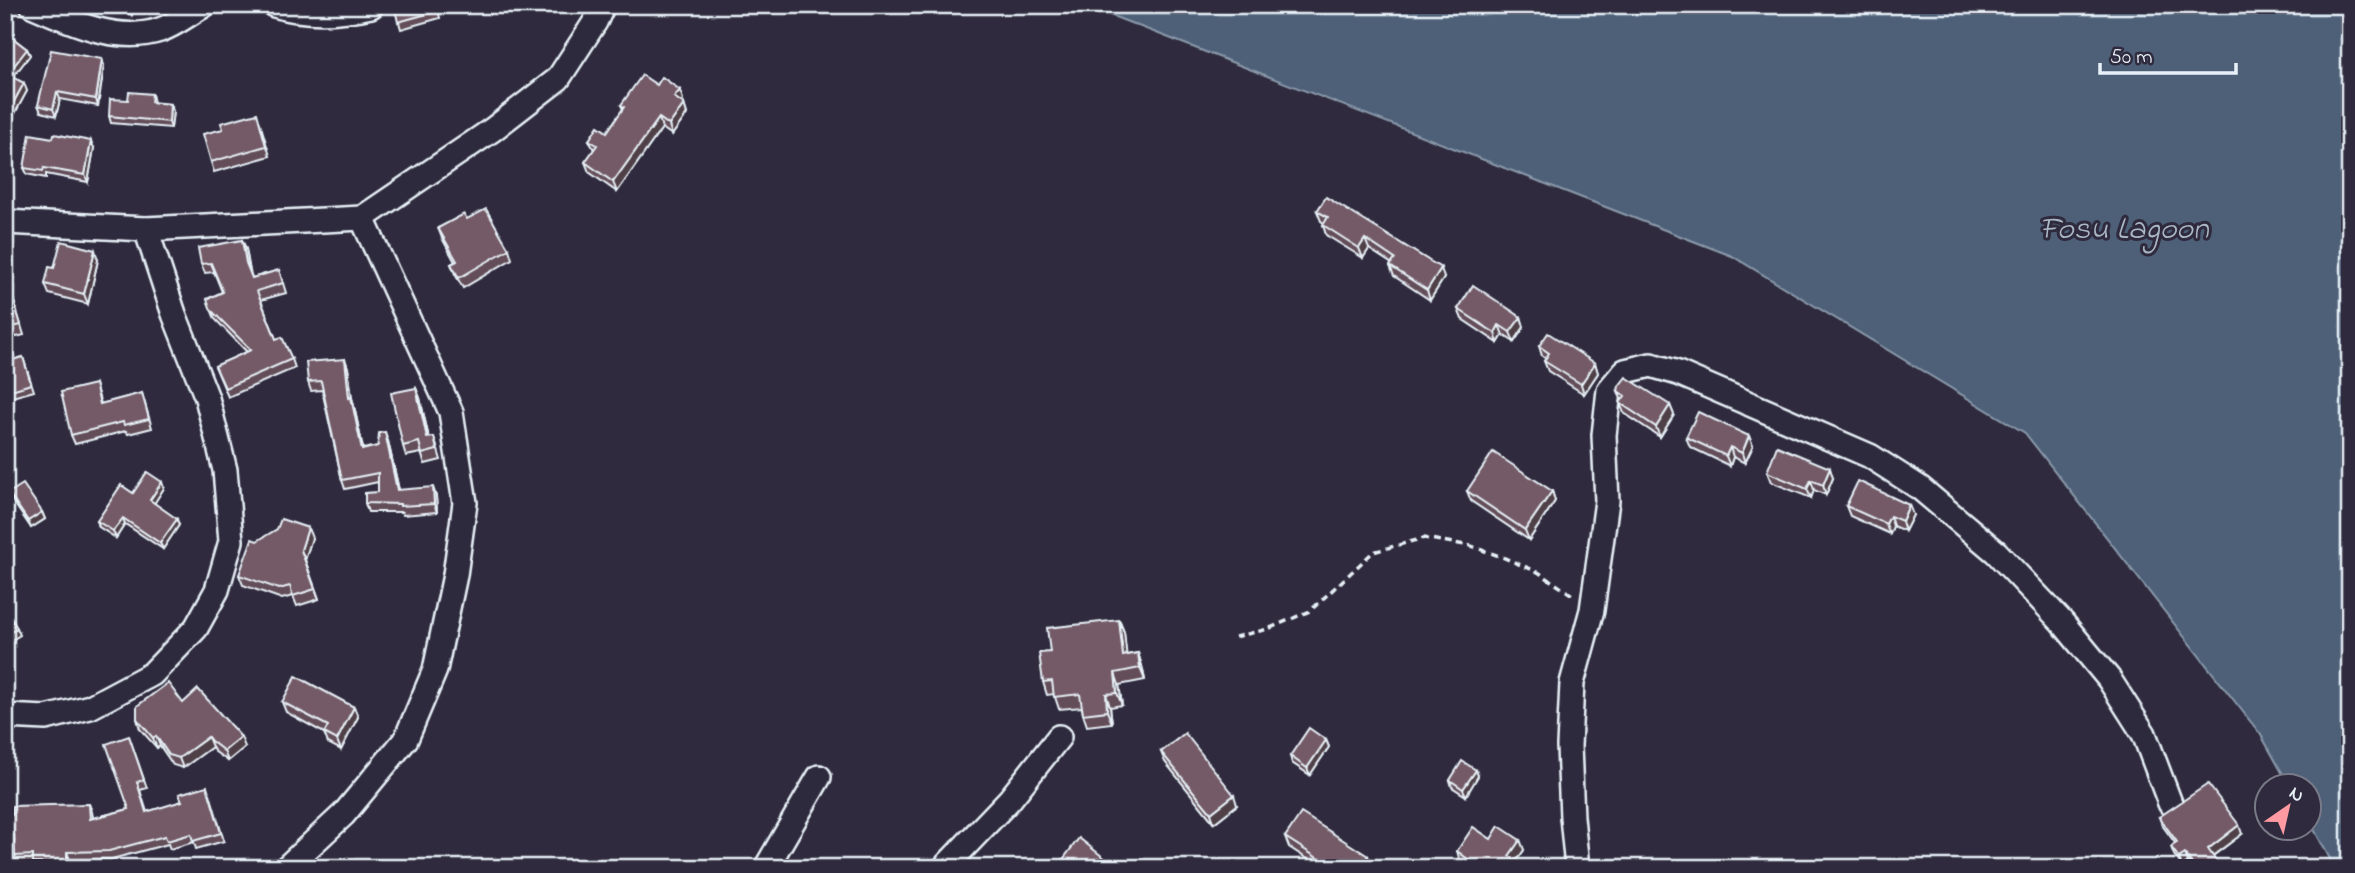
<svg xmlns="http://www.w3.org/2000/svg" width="2355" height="873" font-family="'Indie Flower',sans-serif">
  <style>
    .water { fill: #4d6078; stroke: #8b9aab; stroke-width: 2 }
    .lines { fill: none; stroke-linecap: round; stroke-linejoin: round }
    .minor-casing { stroke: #e8f1f8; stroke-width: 28 }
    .path { stroke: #e8f1f8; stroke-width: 3.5; stroke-dasharray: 7 5; stroke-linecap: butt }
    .minor { stroke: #2f2a3d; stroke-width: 23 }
    .wall { fill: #634d58; stroke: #e8f1f8; stroke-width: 2 }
    .shaded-wall { fill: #503f47; stroke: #e8f1f8; stroke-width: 2 }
    .building { fill: #735a66; stroke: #e8f1f8; stroke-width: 2 }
    .labels { text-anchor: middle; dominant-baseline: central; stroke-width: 6; stroke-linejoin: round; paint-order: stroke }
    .water-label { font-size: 32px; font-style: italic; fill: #aab7c5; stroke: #2f2a3d }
  </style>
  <rect width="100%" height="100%" fill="#2f2a3d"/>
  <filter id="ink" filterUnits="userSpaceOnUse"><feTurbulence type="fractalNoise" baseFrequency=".0143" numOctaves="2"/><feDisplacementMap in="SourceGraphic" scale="14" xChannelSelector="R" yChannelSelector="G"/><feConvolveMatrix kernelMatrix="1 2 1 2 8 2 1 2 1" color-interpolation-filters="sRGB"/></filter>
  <g filter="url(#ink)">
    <path class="water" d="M1084,5H2350V868H2335L2310,822V786L2289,785L2261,735L2025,433L1732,256Z"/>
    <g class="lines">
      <g class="minor-casing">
        <g id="minor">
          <path d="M32,5C71,22 118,44 160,30C175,25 190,13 204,5"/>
          <path d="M274,5C306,15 339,13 371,6"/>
          <path d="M5,222L146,229L362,218L492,130L558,79L595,22L603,5"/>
          <path d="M5,716L46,718L90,707L152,674L196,628L217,590L231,541L225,470L207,398L174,314L146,229"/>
          <path d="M286,868L344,814L406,739L435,670L455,575L465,503L451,412L362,218"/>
          <path d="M766,868L819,777"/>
          <path d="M944,868L1010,799L1059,737"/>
          <path d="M1577,868L1572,817L1569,746L1572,683L1592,610L1607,501L1604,435L1609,390L1625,371L1651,365L1678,373L1870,456L1920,488L1996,552L2062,622L2109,679L2144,734L2170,803"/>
        </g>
      </g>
      <path class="path" d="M1235,637L1268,629L1310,611L1373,552L1424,538L1471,546L1502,557L1538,572L1574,596"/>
      <use href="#minor" class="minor"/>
    </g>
    <g class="wall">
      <path d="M109,5H136L132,15Z"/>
      <path d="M394,5H437L440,18L401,29Z"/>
      <path d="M5,32L27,49L30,55L13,77L27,91L14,115L7,112L5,117Z"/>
      <path d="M102,59L104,66L98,106L60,99L56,116L41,112L38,105Z"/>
      <path d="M657,85L680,90L683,100L682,103L684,104L687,114L672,135L662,128L617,192L589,172L585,162L594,150L589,140L607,132L623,109L621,105Z"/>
      <path d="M152,94L154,103L170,104L173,111L171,128L111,123L109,116L128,100Z"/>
      <path d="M260,123L270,156L214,172L211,162Z"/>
      <path d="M94,148L88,182L46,174V178L27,174L24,168Z"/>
      <path d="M1317,211L1444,278L1430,300L1394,276L1390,266L1392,264L1369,249L1363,258L1326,235L1323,225L1324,223L1321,221Z"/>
      <path d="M467,219L509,249L512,259L463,288L455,274L451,264L455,262L442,238L438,228Z"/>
      <path d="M242,240L246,249L250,271L252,278L279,270L286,293L261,300L276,339L292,359L295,368L228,397L215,366L247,352L215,319L207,299L222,292L214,272L205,273L201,264Z"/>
      <path d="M98,260L88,304L49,294L45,284L54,268Z"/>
      <path d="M8,282L24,335L5,340V283Z"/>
      <path d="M1458,309L1521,317L1524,327L1514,342L1503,335L1498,343L1462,319Z"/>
      <path d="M1539,346L1595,363L1598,373L1584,394L1548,371L1544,361L1546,359L1542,356Z"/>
      <path d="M23,357L34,391L5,399V362Z"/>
      <path d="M345,359L348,368L352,398L354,406L363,449L378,446L388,441L399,490L436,496L437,512L403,515L402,512H368L365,503L378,492V482L345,489L342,480L322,390L311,391L308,382Z"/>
      <path d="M95,384L101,404L142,393L152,428L128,434L126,431L75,444L71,435Z"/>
      <path d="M416,388L420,398L429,438L434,437L441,460L425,464L421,453L406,456L403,446Z"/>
      <path d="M1618,391L1670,405L1674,415L1660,437L1624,413L1620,403L1622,401Z"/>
      <path d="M1749,436L1753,446L1745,463L1733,457L1730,466L1690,447L1686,437Z"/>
      <path d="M1767,472L1833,478L1826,495L1814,490L1811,498L1771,482Z"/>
      <path d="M164,488L154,503L179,525L163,549L125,524L116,538L99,527L97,521L133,493Z"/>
      <path d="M1467,491H1552L1555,501L1529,540L1471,501Z"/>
      <path d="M9,493L42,512L45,519L31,528L12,500Z"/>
      <path d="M1846,506L1913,515L1905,531L1893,526L1890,534L1850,516Z"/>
      <path d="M312,538L305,560L319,599L297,606L293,596L282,599L243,585L239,575L257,541Z"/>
      <path d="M1119,620L1124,632L1126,655L1138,653L1142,666L1145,680L1119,685L1122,705L1110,707L1112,723L1087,726L1083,714L1082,707L1059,709L1054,694L1047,695L1043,682L1050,652Z"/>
      <path d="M282,702L354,707L358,717L341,750L328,743L324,733L286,712Z"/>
      <path d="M183,703L245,747L228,761L214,751L212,747L183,768L173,765L160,746L157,748L140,729L137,719Z"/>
      <path d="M129,736L147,788L140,790L147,812L210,794L224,841L196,849L194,842L170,849L168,844L112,859L70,860V868H35L34,864H18L15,856V843H5V814L89,804L92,812L93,818L129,809Z"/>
      <path d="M1326,740L1329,747L1310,775L1292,763L1290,756Z"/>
      <path d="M1161,752L1237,805L1214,823L1165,762Z"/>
      <path d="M1476,770L1478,776L1466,796L1452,787L1450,780Z"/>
      <path d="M2159,817L2242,834L2213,856L2219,868H2192L2188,862L2182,866L2174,855L2171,847L2175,843L2162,825Z"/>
      <path d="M1285,837L1368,856L1371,866L1370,868H1321L1289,847Z"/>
      <path d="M1520,840L1524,850L1516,861L1526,868H1470L1460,861L1457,851Z"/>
    </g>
    <g class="shaded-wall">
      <path d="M128,5H136L132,15Z"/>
      <path d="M27,49L30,55L12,78L10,71Z"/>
      <path d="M102,59L104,66L98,106L96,99Z"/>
      <path d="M24,83L27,91L14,115L11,107Z"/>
      <path d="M680,90L683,100L678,107L674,97Z"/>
      <path d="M57,92L60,99L56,116L53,109Z"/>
      <path d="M170,104L173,111L171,128L169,122Z"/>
      <path d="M684,104L687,114L672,135L669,125Z"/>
      <path d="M659,118L662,128L617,192L613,182Z"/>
      <path d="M91,141L94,148L88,182L85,175Z"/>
      <path d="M1365,239L1369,249L1363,258L1359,248Z"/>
      <path d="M242,240L246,249L250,273L246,263Z"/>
      <path d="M95,250L98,260L88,304L84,294Z"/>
      <path d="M1441,268L1444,278L1430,300L1427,290Z"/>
      <path d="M1521,317L1524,327L1514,342L1510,332Z"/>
      <path d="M1499,325L1503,335L1498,343L1495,333Z"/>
      <path d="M345,359L348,368L352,398L354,406L365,458L349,398Z"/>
      <path d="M1595,363L1598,373L1584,394L1581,384Z"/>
      <path d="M416,388L420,398L431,448L427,438Z"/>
      <path d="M1670,405L1674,415L1660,437L1656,427Z"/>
      <path d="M385,432L388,441L401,499L397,490Z"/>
      <path d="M1749,436L1753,446L1745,463L1742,453Z"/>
      <path d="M1730,447L1733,457L1730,466L1726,456Z"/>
      <path d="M1830,468L1833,478L1826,495L1823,485Z"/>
      <path d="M1811,480L1814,490L1811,498L1807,489Z"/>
      <path d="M162,482L164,488L152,507L150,500Z"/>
      <path d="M433,487L436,496L437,512L434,504Z"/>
      <path d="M1552,491L1555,501L1529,540L1525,530Z"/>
      <path d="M1909,505L1913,515L1905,531L1902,521Z"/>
      <path d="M42,512L45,519L31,528L28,521Z"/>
      <path d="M1890,516L1893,526L1890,534L1886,524Z"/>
      <path d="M123,518L125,524L116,538L113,531Z"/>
      <path d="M177,519L179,525L163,549L160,543Z"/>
      <path d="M308,528L312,538L305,560L319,599L301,550Z"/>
      <path d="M1119,620L1124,632L1128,668L1123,656Z"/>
      <path d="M17,628L20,635L5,644V636Z"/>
      <path d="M1138,653L1142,666L1145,680L1140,668Z"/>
      <path d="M1115,673L1119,685L1122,705L1117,693Z"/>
      <path d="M1106,694L1110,707L1112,723L1107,711Z"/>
      <path d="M354,707L358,717L341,750L337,740Z"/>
      <path d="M156,736L160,746L157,748L153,738Z"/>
      <path d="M208,737L212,747L183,768L179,758Z"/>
      <path d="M241,737L245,747L228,761L224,751Z"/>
      <path d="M1326,740L1329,747L1310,775L1307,768Z"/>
      <path d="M1476,770L1478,776L1466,796L1463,789Z"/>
      <path d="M1234,795L1237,805L1214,823L1211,813Z"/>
      <path d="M89,804L92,812L93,827L90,819Z"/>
      <path d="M2239,825L2242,834L2211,857L2208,849Z"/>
      <path d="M1520,840L1524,850L1513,866L1509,856Z"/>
      <path d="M67,852L70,860V868H69L67,863Z"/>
      <path d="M2185,854L2188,862L2182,866L2179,858Z"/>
      <path d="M1368,856L1371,866L1370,868H1360Z"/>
      <path d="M2217,862L2219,868H2209Z"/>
    </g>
    <g class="building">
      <path d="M394,5H436L438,11L398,22Z"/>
      <path d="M5,32L27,49L10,71L5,68Z"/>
      <path d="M51,50L102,59L96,99L57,92L53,109L38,105Z"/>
      <path d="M5,73L24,83L11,107L5,104Z"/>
      <path d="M642,75L657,85L662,77L680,90L674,97L684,104L669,125L659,118L613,182L585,162L597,145L589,140L598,126L607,132L624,107L621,105Z"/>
      <path d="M129,92L152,94L151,102L170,104L169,122L109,116L110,99L128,100Z"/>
      <path d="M257,113L266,146L211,162L203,134L223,129L221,123Z"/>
      <path d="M30,134L53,138L54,134L91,141L85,175L44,168L43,171L24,168Z"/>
      <path d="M1326,197L1441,268L1427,290L1390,266L1395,259L1365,239L1359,248L1323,225L1328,217L1317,211Z"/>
      <path d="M486,209L509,249L459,278L451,264L457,261L438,228L464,214L467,219Z"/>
      <path d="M242,240L246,263L252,278L279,270L283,283L257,291L276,339L282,337L292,359L225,388L215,366L251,350L211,310L207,299L223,292L211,263L201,264L198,248Z"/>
      <path d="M61,241L95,250L84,294L45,284L49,267L54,268Z"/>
      <path d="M8,282L21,325L5,329V283Z"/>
      <path d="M1473,285L1521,317L1510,332L1499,325L1495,333L1458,309Z"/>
      <path d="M1548,333L1595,363L1581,384L1544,361L1549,353L1539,346Z"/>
      <path d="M23,357L31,384L5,392V362Z"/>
      <path d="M345,359L349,398L351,397L362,450L378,446L379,433L385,432L397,490L433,487L434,504L400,506V504L365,503V493L378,492V473L342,480L321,381L308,382L306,362Z"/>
      <path d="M1626,377L1670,405L1656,427L1620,403L1625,396L1618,391L1619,386Z"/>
      <path d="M95,384L100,404L142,393L149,419L124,425L123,422L71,435L61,392Z"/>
      <path d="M416,388L427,438L434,437L437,450L422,454L419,442L403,446L391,393Z"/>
      <path d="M1698,412L1749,436L1742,453L1730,447L1726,456L1686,437Z"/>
      <path d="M1777,446L1830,468L1823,485L1811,480L1807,489L1767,472Z"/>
      <path d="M1493,452L1552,491L1525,530L1467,491Z"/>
      <path d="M147,472L162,482L150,500L177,519L160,543L123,518L113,531L97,521L121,485L133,493Z"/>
      <path d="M1858,481L1909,505L1902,521L1890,516L1886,524L1846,506Z"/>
      <path d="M23,484L42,512L28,521L9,493Z"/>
      <path d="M281,519L308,528L301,550L315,589L293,596L290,586L279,589L239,575L252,539L257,541L277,529Z"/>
      <path d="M9,614L17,628L5,636V617Z"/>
      <path d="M1119,620L1123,656L1138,653L1140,668L1115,673L1117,693L1106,694L1107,711L1083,714L1080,694L1054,697L1052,681L1043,682L1039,653L1050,652L1047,628Z"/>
      <path d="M296,676L354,707L337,740L324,733L328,726L282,702Z"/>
      <path d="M168,683L183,703L198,689L241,737L224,751L211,741L208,737L179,758L169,755L156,736L153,738L137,719V706Z"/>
      <path d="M1309,728L1326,740L1307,768L1290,756Z"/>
      <path d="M1185,733L1234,795L1211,813L1161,752Z"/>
      <path d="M129,736L144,780L137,782L146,812L182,801L179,794L207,786L221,833L193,841L191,834L167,841L165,836L109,851L67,852V863H33V855L15,856L14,835H5V814H13L12,806L89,804L90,819L129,809L106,744Z"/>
      <path d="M1462,761L1476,770L1463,789L1450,780Z"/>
      <path d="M2208,784L2239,825L2208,849L2217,862L2209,868H2195L2185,854L2179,858L2171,847L2177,842L2159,817Z"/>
      <path d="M1301,813L1368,856L1360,868H1333L1285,837Z"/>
      <path d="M1499,826L1520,840L1509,856L1526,868H1480L1457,851L1473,827L1491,839Z"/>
      <path d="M1079,838L1117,868H1053L1055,865L1058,866Z"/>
    </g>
  </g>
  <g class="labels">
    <g class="water-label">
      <text x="2124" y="230">Fosu Lagoon</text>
    </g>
  </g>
  <rect width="2355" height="873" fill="none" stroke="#2f2a3d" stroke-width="28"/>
  <rect x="14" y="14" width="2327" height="845" fill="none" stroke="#e8f1f8" stroke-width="2.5" filter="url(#ink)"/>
  <g transform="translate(2288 807) rotate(34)"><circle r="33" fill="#2f2a3d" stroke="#797a88" stroke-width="2"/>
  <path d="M0-5L12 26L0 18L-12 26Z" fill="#ff9aa2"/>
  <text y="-10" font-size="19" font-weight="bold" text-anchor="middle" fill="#e8f1f8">N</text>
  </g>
  <path d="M2100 63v10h136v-10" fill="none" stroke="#e8f1f8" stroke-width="3.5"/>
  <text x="2110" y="63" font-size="21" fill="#e8f1f8" stroke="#2f2a3d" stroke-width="5" paint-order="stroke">50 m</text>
</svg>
